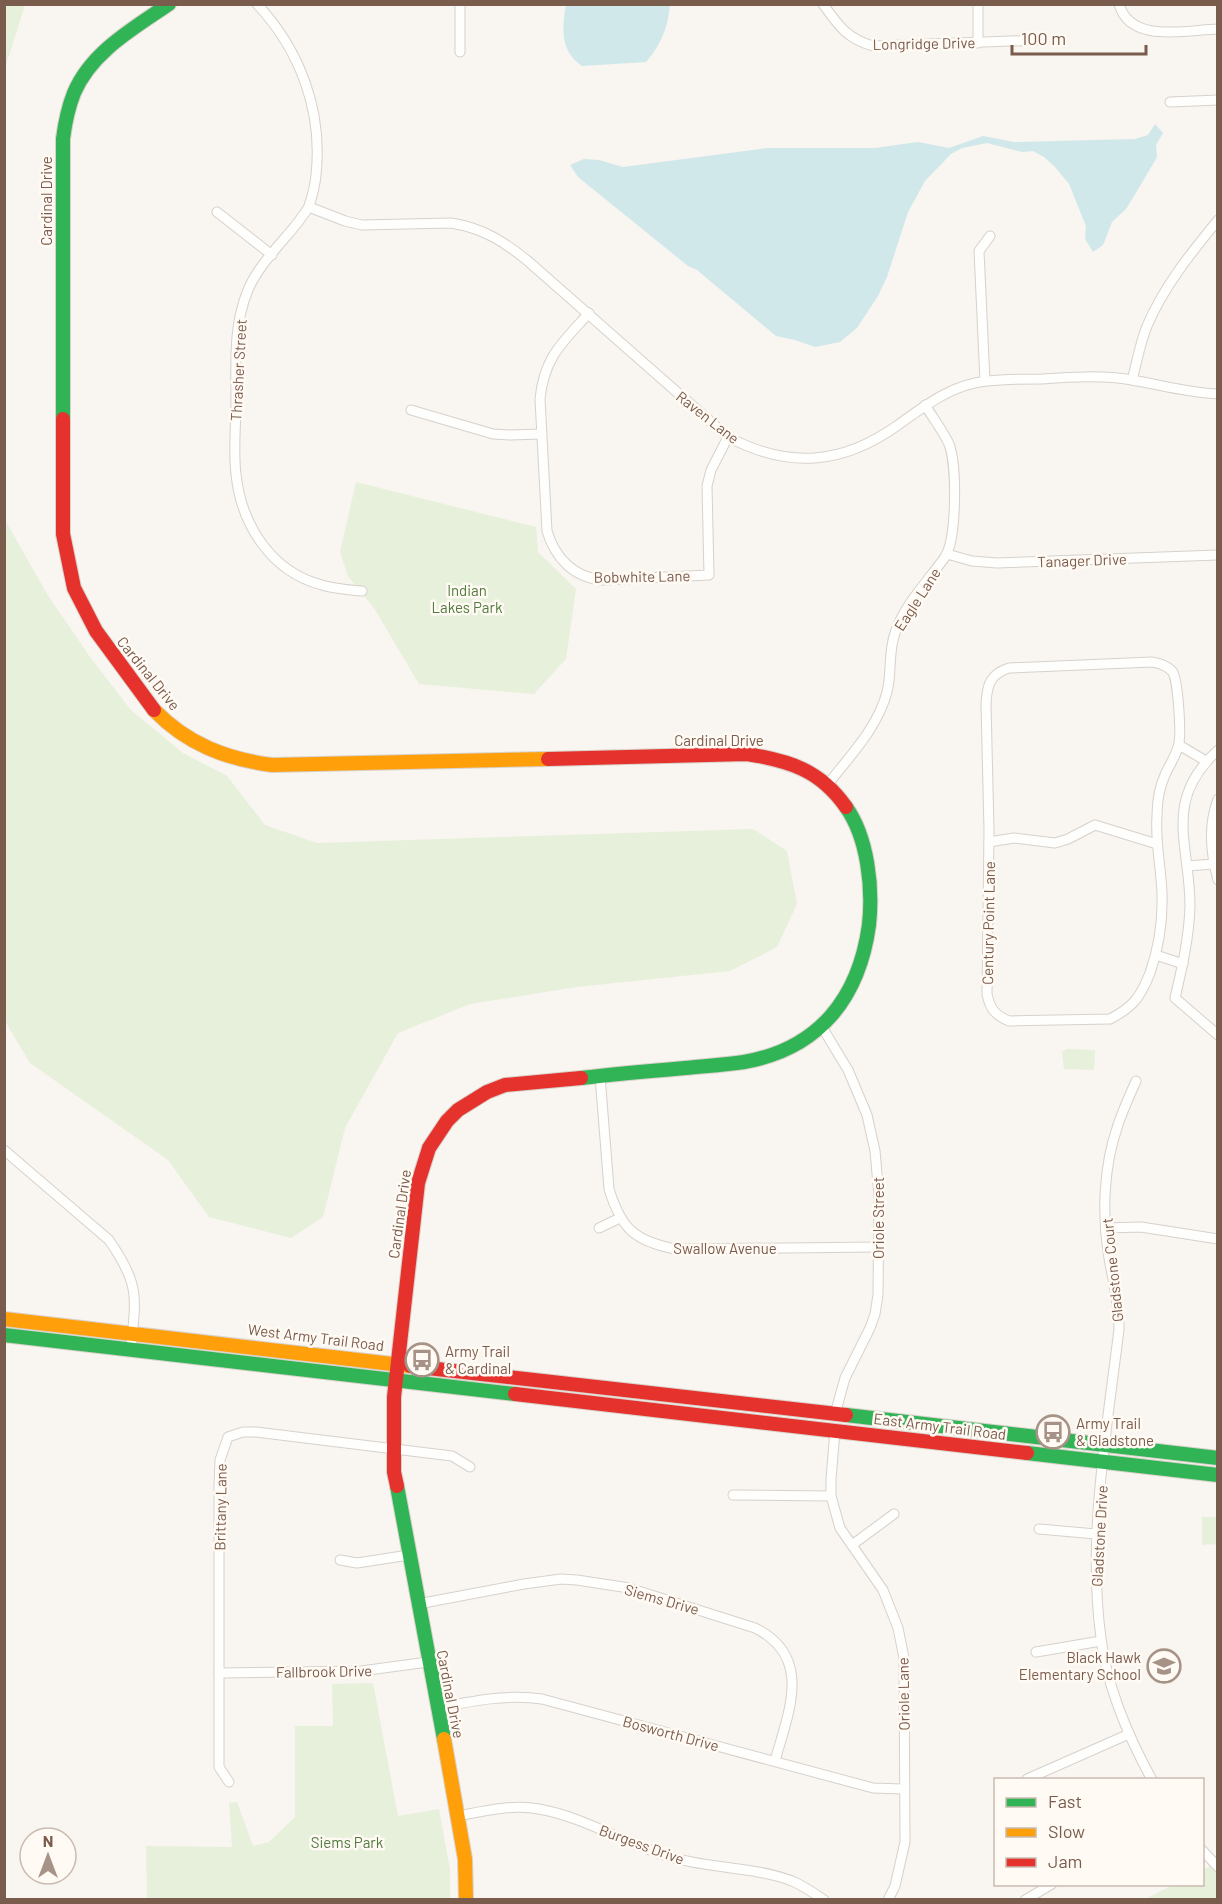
<svg xmlns="http://www.w3.org/2000/svg" width="1222" height="1904" font-family="Barlow,sans-serif">
  <style>
    .green { fill: #e7f0db }
    .water { fill: #d0e8ea }
    .lines { fill: none; stroke-linecap: round; stroke-linejoin: round }
    .street-casing { stroke: #d7d1cb; stroke-width: 11 }
    .fast-casing { stroke: #d9d2cb; stroke-width: 16 }
    .slow-casing { stroke: #d9d2cb; stroke-width: 16 }
    .jam-casing { stroke: #d9d2cb; stroke-width: 16 }
    .street { stroke: #fefefd; stroke-width: 9 }
    .fast { stroke: #30b455; stroke-width: 14 }
    .slow { stroke: #ff9f0a; stroke-width: 14 }
    .jam { stroke: #e5322d; stroke-width: 14 }
    .labels { text-anchor: middle; dominant-baseline: central; stroke-width: 5; stroke-linejoin: round; paint-order: stroke }
    .street-label { font-size: 15px; fill: #7a5c4d; stroke: #fffaf3 }
    .park-label { font-size: 15px; fill: #537a41; stroke: #fffaf3 }
    .poi-label { font-size: 15px; fill: #7a5c4d; stroke: #fffaf3; text-anchor: start }
  </style>
  <rect width="100%" height="100%" fill="#f9f5f0"/>
  <g class="green">
    <path d="M5,4L25,5L5,68L4,5Z"/>
    <path d="M356,482L536,527L538,552L576,589L566,659L534,694L419,684L374,608L348,576L340,552Z"/>
    <path d="M4,518L47,594L90,657L131,710L183,753L227,776L265,825L317,843L753,829L787,851L797,904L777,947L730,971L577,987L470,1004L398,1033L345,1128L323,1217L291,1238L209,1217L168,1160L30,1063L5,1021Z"/>
    <path d="M1067,1049L1095,1050L1094,1070L1064,1069L1062,1052Z"/>
    <path d="M1202,1517H1217V1544L1202,1545Z"/>
    <path d="M373,1683L398,1816L439,1809L450,1870V1899H147L146,1846L232,1847L229,1803L237,1802L253,1846L269,1842L295,1817V1726H333L332,1684Z"/>
    <path d="M1212,1865L1217,1870V1899L1143,1900L1173,1885L1202,1884L1203,1870Z"/>
  </g>
  <g class="water">
    <path d="M566,5V4L670,5C668,27 661,45 646,62L582,66C560,51 562,28 566,5Z"/>
    <path d="M1155,124L1163,133L1156,145L1157,157L1140,186L1126,209L1112,222L1103,245L1093,252L1085,239L1086,226L1069,184L1055,167L1044,157L1033,151L1022,152L987,143L962,148L951,154L925,181L908,212L887,277L878,296L857,328L840,342L815,347L795,340L776,336L697,270L688,266L578,177L570,165L584,159L599,160L623,167L768,148H875L918,142L949,148L983,136L1014,142L1135,139L1148,135Z"/>
  </g>
  <g class="lines">
    <g class="street-casing">
      <g id="street">
        <path d="M257,4C300,50 323,111 316,175C315,185 312,197 309,206C307,211 302,216 299,221C282,243 259,264 248,290C233,326 236,364 236,402C236,426 233,451 236,474C241,524 271,572 322,585C335,589 349,590 362,591"/>
        <path d="M823,4C838,25 847,39 873,46L1042,40"/>
        <path d="M978,4V43"/>
        <path d="M1119,4C1130,44 1186,30 1218,29"/>
        <path d="M460,52V4"/>
        <path d="M1170,102L1218,100"/>
        <path d="M309,207L345,221L362,225L451,223C483,228 505,242 529,262L728,437C789,469 842,465 898,425C926,405 953,384 987,381C1005,379 1024,379 1042,379C1071,377 1103,375 1132,380C1161,385 1188,393 1218,394"/>
        <path d="M217,212L272,255"/>
        <path d="M589,313C563,342 544,357 540,399L547,531C555,558 574,578 603,580L709,575L707,486L711,470L728,437"/>
        <path d="M1132,380C1137,362 1140,343 1147,326C1164,286 1191,253 1218,220"/>
        <path d="M985,381L979,251L990,236"/>
        <path d="M411,410L493,434L510,435L541,434"/>
        <path d="M947,554L972,561L997,563L1218,555"/>
        <path d="M1152,662C1159,663 1166,665 1172,671C1178,678 1182,737 1178,747C1175,757 1169,766 1165,775C1159,788 1157,802 1157,816C1155,841 1161,867 1162,893C1163,921 1159,947 1150,973C1140,998 1133,1007 1110,1019L1009,1021C995,1015 990,1009 987,994L989,830L986,704C987,685 990,674 1009,668Z"/>
        <path d="M1179,745L1206,761"/>
        <path d="M1218,750C1162,801 1190,844 1190,906C1189,938 1182,968 1175,998L1218,1035"/>
        <path d="M828,784C850,756 878,727 887,692C892,673 888,652 895,633C904,605 928,581 945,557C957,538 957,465 949,444C943,431 933,418 925,405"/>
        <path d="M1218,799C1208,825 1211,855 1218,880"/>
        <path d="M989,842L1014,838L1055,843L1068,839L1095,825L1157,844"/>
        <path d="M1187,866L1213,864"/>
        <path d="M1156,955L1183,964"/>
        <path d="M822,1027L848,1070L867,1115L875,1151L879,1196L878,1295L875,1314L870,1328L845,1378L835,1414"/>
        <path d="M600,1076L609,1189C621,1228 634,1241 675,1249L878,1247"/>
        <path d="M1136,1081C1129,1097 1122,1112 1117,1128C1104,1166 1102,1212 1108,1252C1112,1278 1119,1302 1119,1329C1107,1430 1087,1537 1101,1638C1107,1688 1128,1736 1152,1780"/>
        <path d="M4,1150L109,1240C140,1285 136,1296 131,1348"/>
        <path d="M599,1228L620,1218"/>
        <path d="M1106,1228L1141,1227L1218,1239"/>
        <path d="M835,1431L831,1479V1496L840,1528L883,1590L898,1628L904,1658L905,1842L895,1886L888,1900"/>
        <path d="M733,1495L831,1496"/>
        <path d="M1039,1529L1096,1534"/>
        <path d="M852,1545L894,1514"/>
        <path d="M340,1560L357,1563L409,1555"/>
        <path d="M418,1604L524,1584L561,1579L577,1580L629,1588L755,1628C814,1657 788,1713 775,1761"/>
        <path d="M1036,1652L1101,1641"/>
        <path d="M219,1673L361,1671L428,1662"/>
        <path d="M437,1708C472,1701 506,1694 542,1699L873,1788L903,1789"/>
        <path d="M1027,1779L1129,1734"/>
        <path d="M229,1782L219,1767V1486L220,1460L228,1437L243,1432H256L452,1456L470,1467"/>
        <path d="M458,1816C484,1811 512,1804 539,1809C584,1817 624,1843 667,1856C708,1869 752,1866 792,1881C804,1886 814,1893 824,1900"/>
        <path d="M1202,1850L1218,1867"/>
        <path d="M1025,1900L1052,1884"/>
      </g>
    </g>
    <g class="fast-casing">
      <g id="fast">
        <path d="M63,419V139C65,123 68,108 74,93C91,52 134,28 169,4"/>
        <path d="M581,1078C616,1074 650,1071 685,1068C705,1066 725,1065 744,1062C819,1049 859,998 869,925C873,888 868,838 846,807"/>
        <path d="M4,1335L515,1394"/>
        <path d="M846,1415L1218,1458"/>
        <path d="M1027,1453L1218,1475"/>
        <path d="M397,1486L444,1739"/>
      </g>
    </g>
    <g class="slow-casing">
      <g id="slow">
        <path d="M154,710C187,744 226,759 272,765L548,759"/>
        <path d="M4,1319L410,1366"/>
        <path d="M444,1739L465,1859L466,1900"/>
      </g>
    </g>
    <g class="jam-casing">
      <g id="jam">
        <path d="M63,419V534L74,588L96,631L154,710"/>
        <path d="M548,759L747,754C790,761 820,770 846,807"/>
        <path d="M410,1366L846,1415"/>
        <path d="M515,1394L1027,1453"/>
        <path d="M397,1486L394,1472V1397L418,1183L429,1148L447,1121L458,1110L487,1092L505,1085L581,1078"/>
      </g>
    </g>
    <use href="#street" class="street"/>
    <use href="#fast" class="fast"/>
    <use href="#slow" class="slow"/>
    <use href="#jam" class="jam"/>
  </g>
  <defs>
    <g id="bus-ring" transform="scale(1.725)"><circle r="9.5" fill="#fffaf3" stroke="#a69286" stroke-width="1.5"/><path d="M-5-6H5V4H4V6H2V4H-2V6H-4V4H-5ZM-3.5-4V0h7V-4ZM-3.5 1.2v1.5H-2V1.2ZM2 1.2v1.5H3.5V1.2Z" fill="#a69286"/></g>
    <g id="school-ring" transform="scale(1.725)"><circle r="9.5" fill="#fffaf3" stroke="#a69286" stroke-width="1.5"/><path d="M0-5L7-2L0 1L-7-2ZM-4 1L0 2.5L4 1V4Q0 6-4 4Z" fill="#a69286"/></g>
  </defs>
  <g fill-rule="evenodd">
    <use href="#bus-ring" x="422" y="1360"/>
    <use href="#bus-ring" x="1053" y="1432"/>
    <use href="#school-ring" x="1164" y="1666"/>
  </g>
  <g class="labels">
    <g class="street-label">
      <text transform="translate(924 43) rotate(-1)">Longridge Drive</text>
      <text transform="translate(46 201) rotate(-90)">Cardinal Drive</text>
      <text transform="translate(238 370) rotate(-87)">Thrasher Street</text>
      <text transform="translate(708 417) rotate(38)">Raven Lane</text>
      <text transform="translate(1082 560) rotate(-2)">Tanager Drive</text>
      <text transform="translate(642 576) rotate(-1)">Bobwhite Lane</text>
      <text transform="translate(917 599) rotate(-57)">Eagle Lane</text>
      <text transform="translate(149 673) rotate(51)">Cardinal Drive</text>
      <text x="719" y="740">Cardinal Drive</text>
      <text transform="translate(988 923) rotate(-89)">Century Point Lane</text>
      <text transform="translate(399 1214) rotate(-82)">Cardinal Drive</text>
      <text transform="translate(878 1218) rotate(-90)">Oriole Street</text>
      <text x="725" y="1248">Swallow Avenue</text>
      <text transform="translate(1112 1270) rotate(-96)">Gladstone Court</text>
      <text transform="translate(316 1337) rotate(7)">West Army Trail Road</text>
      <text transform="translate(940 1426) rotate(7)">East Army Trail Road</text>
      <text transform="translate(220 1507) rotate(-89)">Brittany Lane</text>
      <text transform="translate(1099 1536) rotate(-87)">Gladstone Drive</text>
      <text transform="translate(662 1599) rotate(16)">Siems Drive</text>
      <text transform="translate(324 1671) rotate(-1)">Fallbrook Drive</text>
      <text transform="translate(451 1694) rotate(79)">Cardinal Drive</text>
      <text transform="translate(903 1694) rotate(-91)">Oriole Lane</text>
      <text transform="translate(671 1733) rotate(15)">Bosworth Drive</text>
      <text transform="translate(642 1844) rotate(20)">Burgess Drive</text>
    </g>
    <g class="park-label">
      <text x="467" y="590">Indian<tspan x="467" dy="17">Lakes Park</tspan></text>
      <text x="347" y="1842">Siems Park</text>
    </g>
    <g class="poi-label">
      <text x="445" y="1351">Army Trail<tspan x="445" dy="17">&amp; Cardinal</tspan></text>
      <text x="1076" y="1423">Army Trail<tspan x="1076" dy="17">&amp; Gladstone</tspan></text>
      <text x="1141" y="1657" text-anchor="end">Black Hawk<tspan x="1141" dy="17">Elementary School</tspan></text>
    </g>
  </g>
  <rect width="1222" height="1904" fill="none" stroke="#7a5c4d" stroke-width="12"/>
  <rect x="994" y="1778" width="210" height="108" fill="#fffaf3" stroke="#cabbb1" stroke-width="1.5"/>
  <rect x="1006" y="1798" width="30" height="9" fill="#30b455" stroke="#cabbb1" stroke-width="1.5"/>
  <text x="1048" y="1808" font-size="18" fill="#7a5c4d">Fast</text>
  <rect x="1006" y="1828" width="30" height="9" fill="#ff9f0a" stroke="#cabbb1" stroke-width="1.5"/>
  <text x="1048" y="1838" font-size="18" fill="#7a5c4d">Slow</text>
  <rect x="1006" y="1858" width="30" height="9" fill="#e5322d" stroke="#cabbb1" stroke-width="1.5"/>
  <text x="1048" y="1868" font-size="18" fill="#7a5c4d">Jam</text>
  <g transform="translate(48 1856)"><circle r="28" fill="#fffaf3" stroke="#cabbb1" stroke-width="1.5"/>
  <path d="M0-4.5L10 22L0 15L-10 22Z" fill="#a69286"/>
  <text y="-9" font-size="16" font-weight="bold" text-anchor="middle" fill="#7a5c4d">N</text>
  </g>
  <path d="M1012 45v9h134v-9" fill="none" stroke="#7a5c4d" stroke-width="3"/>
  <text x="1021" y="45" font-size="18" fill="#7a5c4d" stroke="#fffaf3" stroke-width="4.5" paint-order="stroke">100 m</text>
</svg>
